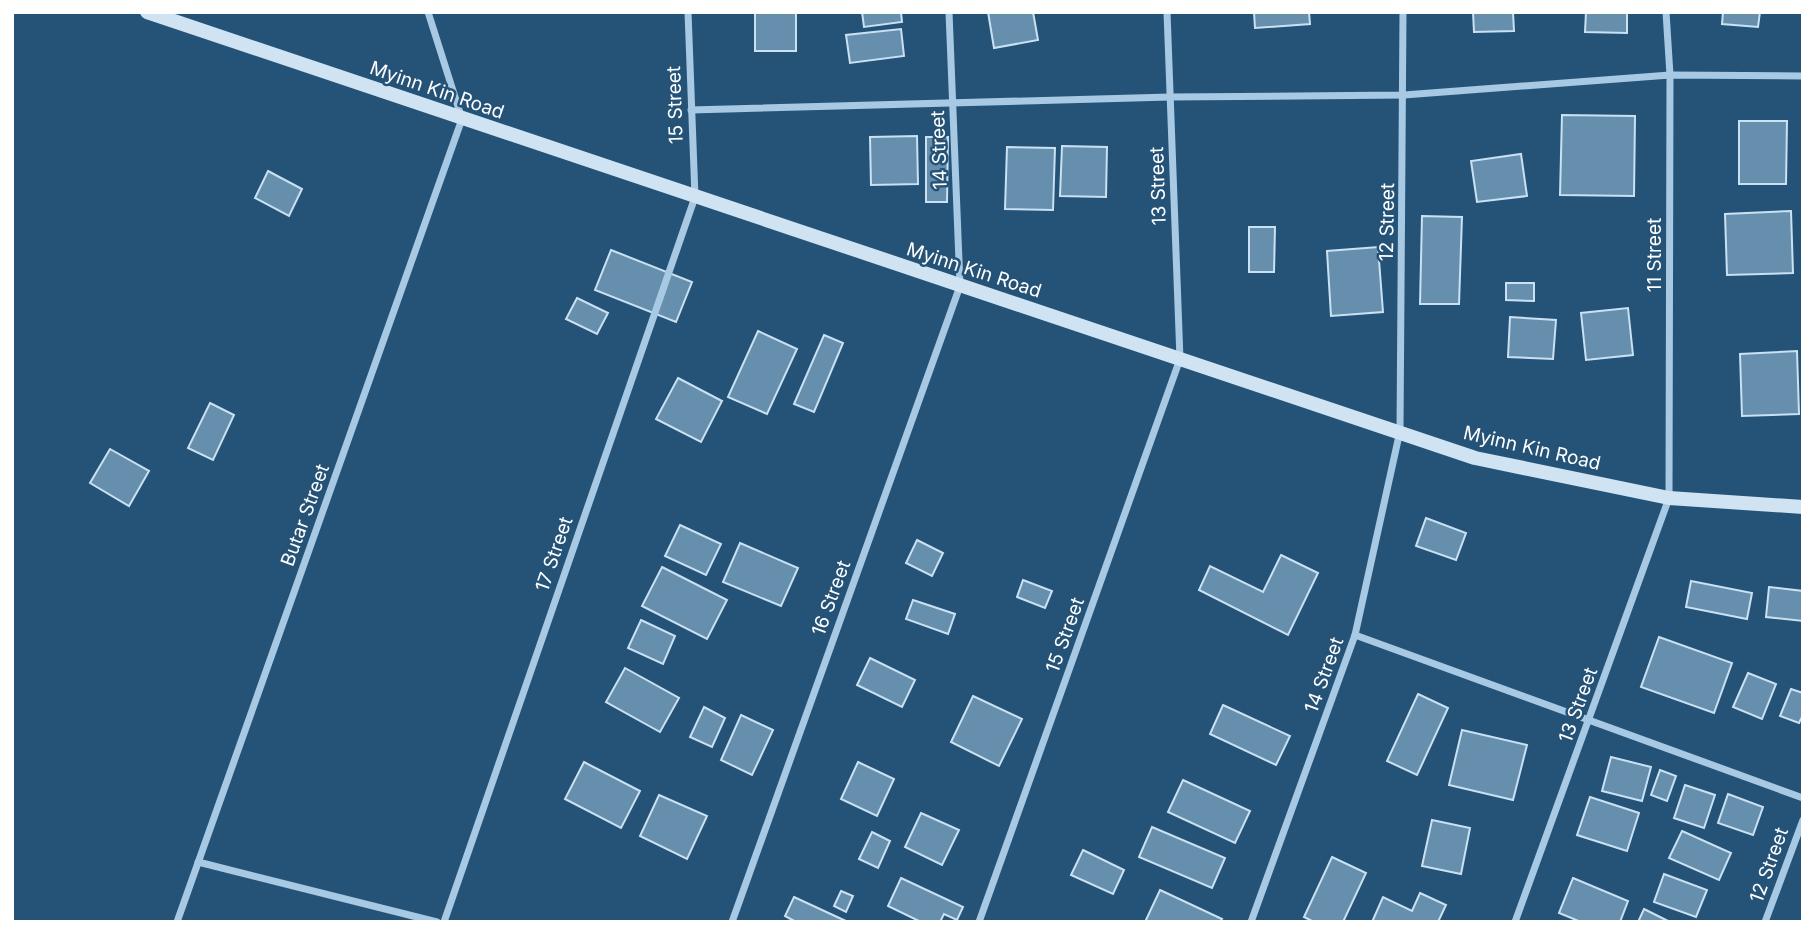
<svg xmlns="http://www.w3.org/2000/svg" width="1815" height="934" font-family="Inter,sans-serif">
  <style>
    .building { fill: #668fae; stroke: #c9e1f2; stroke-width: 2 }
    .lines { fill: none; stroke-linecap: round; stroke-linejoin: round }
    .street { stroke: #a7c9e3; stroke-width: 7 }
    .secondary { stroke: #cfe3f3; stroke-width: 14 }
    .labels { text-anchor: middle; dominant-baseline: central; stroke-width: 5; stroke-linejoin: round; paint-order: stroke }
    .street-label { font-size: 19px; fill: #fff; stroke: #255377 }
  </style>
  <rect width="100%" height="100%" fill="#255377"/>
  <g class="building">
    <rect x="755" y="12" width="41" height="39"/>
    <path d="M862,12H901L902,22L864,27Z"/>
    <path d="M988,12H1033L1038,40L994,48Z"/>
    <path d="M1254,12H1309L1310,24L1255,28Z"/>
    <path d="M1473,12H1513L1514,31L1474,32Z"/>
    <path d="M1586,12H1627V33L1585,32Z"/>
    <path d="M1723,12H1760L1758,27L1722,24Z"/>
    <path d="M901,29L904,56L850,63L846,35Z"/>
    <path d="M1562,115L1635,116L1634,196L1560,195Z"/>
    <path d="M1739,121H1787L1786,184H1739Z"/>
    <path d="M917,136L918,184L871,185L870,137Z"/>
    <path d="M926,137H948L947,202H926Z"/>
    <path d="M1062,146L1107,147L1106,197L1060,196Z"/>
    <path d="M1007,147L1055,148L1053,210L1005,209Z"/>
    <path d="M1521,154L1527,196L1477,202L1471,161Z"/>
    <path d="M268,171L302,189L289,216L255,198Z"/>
    <path d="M1791,211L1793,273L1727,275L1725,214Z"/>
    <path d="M1422,216L1462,217L1459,304H1420Z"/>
    <path d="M1249,227H1275L1274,272H1249Z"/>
    <path d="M1378,247L1383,312L1331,316L1327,251Z"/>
    <path d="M611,250L692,282L676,322L595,290Z"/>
    <path d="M1506,283H1534V301L1506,300Z"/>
    <path d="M577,298L608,313L597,334L566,319Z"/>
    <path d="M1628,308L1633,355L1586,360L1581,313Z"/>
    <path d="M1510,317L1556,320L1553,359L1508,357Z"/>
    <path d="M758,331L797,349L767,414L728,397Z"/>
    <path d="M824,335L843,343L814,412L794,404Z"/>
    <path d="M1797,351L1799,414L1742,416L1740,354Z"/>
    <path d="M678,378L722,401L701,442L656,419Z"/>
    <path d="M210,403L234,415L213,460L188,448Z"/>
    <path d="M110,449L149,471L129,506L90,483Z"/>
    <path d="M1426,518L1466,533L1456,560L1416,546Z"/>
    <path d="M680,525L721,544L706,575L665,556Z"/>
    <path d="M917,540L943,553L932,576L906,563Z"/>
    <path d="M740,543L798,568L781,606L723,582Z"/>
    <path d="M1281,555L1318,573L1288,635L1199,590L1210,566L1263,592Z"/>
    <path d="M662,567L727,600L707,639L642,606Z"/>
    <path d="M1023,580L1052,591L1045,608L1017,597Z"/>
    <path d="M1691,581L1752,593L1747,619L1686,607Z"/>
    <path d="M1769,587L1803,591V621L1766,617Z"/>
    <path d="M913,600L955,614L948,634L906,619Z"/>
    <path d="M641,620L675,636L663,664L628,648Z"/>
    <path d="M1659,637L1732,663L1714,713L1641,687Z"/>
    <path d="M870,658L915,680L902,707L857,685Z"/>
    <path d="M625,668L679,698L660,732L606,702Z"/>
    <path d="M1748,673L1776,684L1762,719L1733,707Z"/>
    <path d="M1791,689L1803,693V715L1799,723L1780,716Z"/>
    <path d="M1418,694L1448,708L1417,775L1387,761Z"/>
    <path d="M973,696L1022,719L999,766L951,742Z"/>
    <path d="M1223,705L1290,736L1276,765L1210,734Z"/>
    <path d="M704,707L725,718L712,747L690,737Z"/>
    <path d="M741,715L773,730L752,775L721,760Z"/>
    <path d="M1462,730L1527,745L1513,800L1449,785Z"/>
    <path d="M1611,757L1651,767L1642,801L1602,791Z"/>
    <path d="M584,762L640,791L621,828L565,799Z"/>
    <path d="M858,762L894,779L877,816L841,799Z"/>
    <path d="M1660,770L1676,776L1667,801L1651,795Z"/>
    <path d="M1183,780L1250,811L1235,843L1168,812Z"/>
    <path d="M1685,785L1715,795L1704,828L1674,818Z"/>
    <path d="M1728,794L1763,807L1753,835L1718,823Z"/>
    <path d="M659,795L707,816L687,859L640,836Z"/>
    <path d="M1590,797L1639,813L1627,851L1577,835Z"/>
    <path d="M921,813L959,830L942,865L905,847Z"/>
    <path d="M1432,820L1470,828L1461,874L1422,866Z"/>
    <path d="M1152,827L1225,858L1212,888L1139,857Z"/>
    <path d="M1682,831L1731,853L1719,880L1669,858Z"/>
    <path d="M872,832L890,841L878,868L859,859Z"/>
    <path d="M1083,850L1124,870L1113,894L1071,875Z"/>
    <path d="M1332,857L1366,873L1343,922H1314L1304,917Z"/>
    <path d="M1664,874L1707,890L1696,917L1654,902Z"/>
    <path d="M901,878L963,907L957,920L944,914L940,922H921L888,906Z"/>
    <path d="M1573,878L1628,901L1620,922H1581L1559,913Z"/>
    <path d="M1160,890L1222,919L1220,922H1145Z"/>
    <path d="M841,891L853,896L846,912L834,906Z"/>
    <path d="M1420,893L1446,905L1438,922H1372L1383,897L1412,911Z"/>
    <path d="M794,897L848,922H796L785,916Z"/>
    <path d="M1644,909L1670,922H1638Z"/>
  </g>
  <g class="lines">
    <g class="street">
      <path d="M691,110L1170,97L1404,95L1670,75L1803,76"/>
      <path d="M1355,635L1803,798"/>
      <path d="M198,862L437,922"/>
      <path d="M177,922L462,119L428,12"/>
      <path d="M444,922L695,197L688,12"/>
      <path d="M732,922L960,286L949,12"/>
      <path d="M979,922L1180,359L1167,12"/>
      <path d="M1251,922L1355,635L1400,431L1403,12"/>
      <path d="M1515,922L1669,498L1670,75L1666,12"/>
      <path d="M1765,922L1803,820"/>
    </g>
    <path class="secondary" d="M147,12L1475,458L1669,498L1803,507"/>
  </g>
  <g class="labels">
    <g class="street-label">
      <text transform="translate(437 90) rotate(19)">Myinn Kin Road</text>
      <text transform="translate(675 105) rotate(-92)">15 Street</text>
      <text transform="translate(939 150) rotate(-92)">14 Street</text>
      <text transform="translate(1158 186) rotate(-92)">13 Street</text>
      <text transform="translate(1387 222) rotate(-89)">12 Street</text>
      <text transform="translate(1654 255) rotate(-90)">11 Street</text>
      <text transform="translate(974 270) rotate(18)">Myinn Kin Road</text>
      <text transform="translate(1532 448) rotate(13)">Myinn Kin Road</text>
      <text transform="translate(305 515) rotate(-70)">Butar Street</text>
      <text transform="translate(554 554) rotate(-71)">17 Street</text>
      <text transform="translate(831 598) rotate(-70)">16 Street</text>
      <text transform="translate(1065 635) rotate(-70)">15 Street</text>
      <text transform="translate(1324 675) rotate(-70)">14 Street</text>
      <text transform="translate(1578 705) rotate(-70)">13 Street</text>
      <text transform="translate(1769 865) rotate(-70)">12 Street</text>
    </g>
  </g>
  <rect width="1815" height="934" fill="none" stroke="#ffffff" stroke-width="28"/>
</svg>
